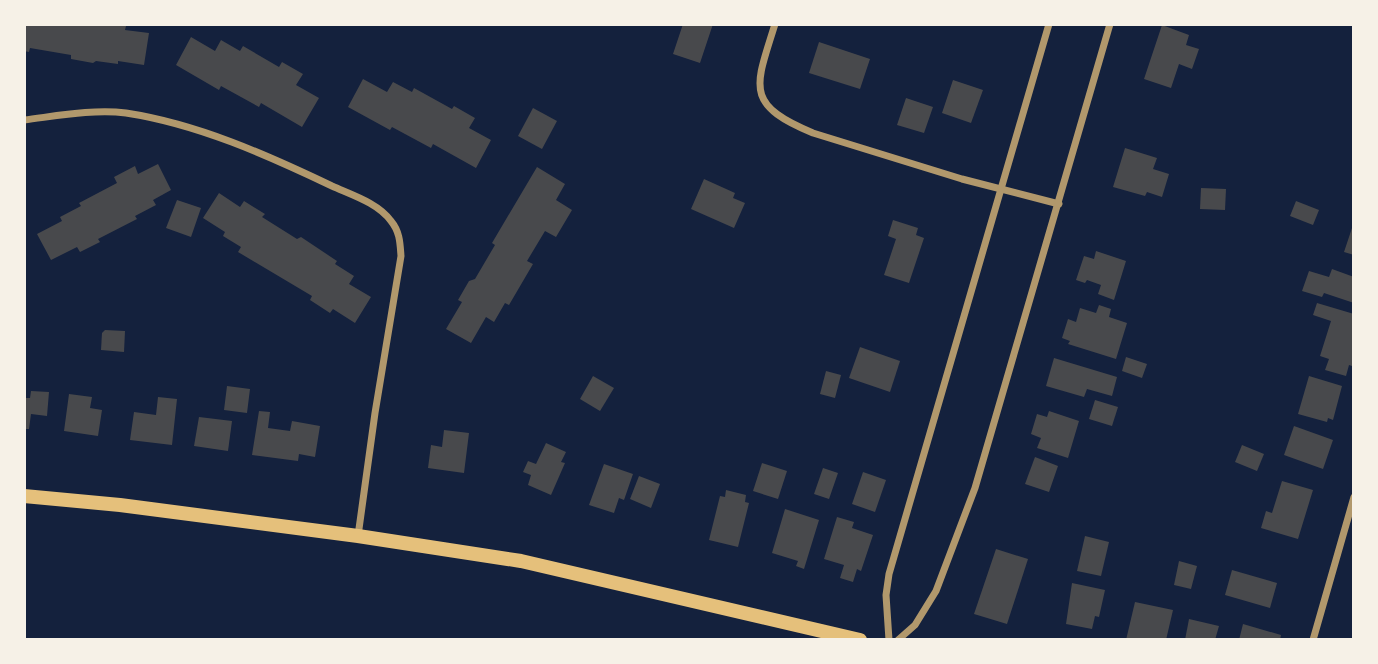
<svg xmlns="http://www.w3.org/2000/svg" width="1378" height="664" font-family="Lato,sans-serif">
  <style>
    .building { fill: #48494c }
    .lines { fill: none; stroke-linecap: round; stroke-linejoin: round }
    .minor { stroke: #b1986c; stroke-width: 7 }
    .secondary { stroke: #e5c07b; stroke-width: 14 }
  </style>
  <rect width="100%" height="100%" fill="#14213d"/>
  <g class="building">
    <path d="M24,24H116L126,26L125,30L149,33L144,65L118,61V64L96,61L93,63L71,59V55L30,48L29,52L24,51Z"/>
    <path d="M683,24H713L700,63L673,54Z"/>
    <path d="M1162,25L1189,35L1186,45L1199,49L1192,69L1179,64L1171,88L1144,79Z"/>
    <path d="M191,37L215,51L221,40L240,51L243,46L279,67L282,62L303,74L296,85L319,98L302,127L261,103L259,107L221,86L219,90L176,65Z"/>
    <path d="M819,42L870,59L860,89L809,73Z"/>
    <path d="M363,79L387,92L393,82L412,92L414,88L452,109L454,106L475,118L469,128L491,140L476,168L433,144L431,148L392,127L390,130L348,107Z"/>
    <path d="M953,80L983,90L971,123L942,113Z"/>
    <path d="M906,98L933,107L924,133L897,125Z"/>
    <path d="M533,108L557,121L542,149L518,136Z"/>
    <path d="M1125,148L1157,158L1153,169L1169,174L1162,197L1147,192L1145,196L1113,187Z"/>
    <path d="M158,164L171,190L153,200L156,205L135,216L137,219L98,239L100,242L80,252L77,247L51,260L37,234L62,221L60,217L81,206L79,203L117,183L114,177L135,166L138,174Z"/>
    <path d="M537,167L565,184L556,200L572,210L556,237L545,231L527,261L533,264L509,305L505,303L494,322L486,317L471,343L446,329L462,302L458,300L469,281L475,279L495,245L492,243Z"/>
    <path d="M704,179L735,193L733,198L745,203L734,228L691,209Z"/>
    <path d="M1201,188L1226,189L1225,210L1200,209Z"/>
    <path d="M219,193L240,207L244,201L265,214L262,217L297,239L301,237L337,261L335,264L354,276L349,284L371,297L355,323L333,309L330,313L310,300L312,296L238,252L241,247L223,236L225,232L203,218Z"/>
    <path d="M177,200L201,208L191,237L166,228Z"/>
    <path d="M1296,201L1319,210L1313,225L1290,216Z"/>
    <path d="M893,220L918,228L916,235L924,238L909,283L884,275L896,239L888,236Z"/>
    <path d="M1353,225H1354V255L1344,252Z"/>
    <path d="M1096,251L1126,261L1114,300L1098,294L1101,285L1087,280L1085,283L1076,280L1084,256L1094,259Z"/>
    <path d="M1332,269L1354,277V303L1324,293L1322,297L1302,291L1309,271L1329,277Z"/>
    <path d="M1317,303L1354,314V362L1352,366L1349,365L1346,376L1325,370L1329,359L1320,356L1331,321L1313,315Z"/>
    <path d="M1099,305L1111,309L1109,317L1127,323L1116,359L1068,344L1070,341L1062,338L1068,319L1076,322L1080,308L1096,313Z"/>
    <path d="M105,330L125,331L124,352L101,350L102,333Z"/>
    <path d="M860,347L900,361L890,392L849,378Z"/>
    <path d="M1126,357L1147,364L1142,378L1122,371Z"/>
    <path d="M1054,358L1117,377L1112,396L1087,389L1084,397L1046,386Z"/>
    <path d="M826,371L841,375L835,398L820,394Z"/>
    <path d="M593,376L614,388L600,411L580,399Z"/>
    <path d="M1309,376L1342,386L1333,420L1328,418L1327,422L1298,414Z"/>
    <path d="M227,386L250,389L247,413L224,410Z"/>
    <path d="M31,391L49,392L47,416L31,414L29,429H24V398H30Z"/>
    <path d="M69,394L92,397L90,408L102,410L98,436L64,431Z"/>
    <path d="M158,397L177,399L172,445L130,440L134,412L156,415Z"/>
    <path d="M1095,400L1118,407L1112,426L1089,419Z"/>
    <path d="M259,411L270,412L268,428L290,431L292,421L320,426L315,457L299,454L298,461L252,455Z"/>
    <path d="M1049,411L1079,421L1068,458L1037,448L1041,438L1031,434L1037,414L1047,417Z"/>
    <path d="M199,417L232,421L228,451L194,446Z"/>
    <path d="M1294,426L1333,440L1323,469L1284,455Z"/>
    <path d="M444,430L469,433L464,473L428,468L431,445L442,447Z"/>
    <path d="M546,443L566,452L561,462L565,463L551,495L528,485L531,475L523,472L528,461L536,464Z"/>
    <path d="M1242,445L1264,454L1257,471L1235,462Z"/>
    <path d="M1035,457L1058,466L1049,492L1025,484Z"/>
    <path d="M762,463L787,471L778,499L753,491Z"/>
    <path d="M604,464L633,474L624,500L619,498L614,513L589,505Z"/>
    <path d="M823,468L838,473L829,499L814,494Z"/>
    <path d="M863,472L886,480L875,512L852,504Z"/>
    <path d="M639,476L660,484L651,508L630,499Z"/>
    <path d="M1282,481L1313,490L1298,539L1261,528L1266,511L1272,513Z"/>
    <path d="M726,490L746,495L745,502L749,503L738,547L709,540L720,496L725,497Z"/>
    <path d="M785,509L819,520L804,569L796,566L798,561L772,553Z"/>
    <path d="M837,517L854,522L852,528L873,535L861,571L857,569L853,582L840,578L844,565L824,559Z"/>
    <path d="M1085,536L1109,542L1101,576L1077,571Z"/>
    <path d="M996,549L1028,559L1007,624L974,614Z"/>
    <path d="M1179,561L1197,566L1191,589L1174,585Z"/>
    <path d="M1232,570L1277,583L1270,608L1225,595Z"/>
    <path d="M1072,583L1105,590L1099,617L1095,616L1092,629L1066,624Z"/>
    <path d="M1135,602L1173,610L1166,640H1126Z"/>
    <path d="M1189,619L1219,626L1215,640H1185Z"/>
    <path d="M1243,624L1281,635L1280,640H1239Z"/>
  </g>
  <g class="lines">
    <g class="minor">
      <path d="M775,24C756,86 743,104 813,133L962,179L1059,204"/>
      <path d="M24,120C57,116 93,109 126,113C198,124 267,155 332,186C352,195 378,203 391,221C400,232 400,243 401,256L375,413L358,536"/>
      <path d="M889,640L886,595L889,574L1049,24"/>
      <path d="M898,640L915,625L936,591L975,488L1110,24"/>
      <path d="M1313,640L1354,497"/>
    </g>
    <path class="secondary" d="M24,496L120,505L358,536L521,561L860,640"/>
  </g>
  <rect width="1378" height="664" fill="none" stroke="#f6f1e7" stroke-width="52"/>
</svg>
